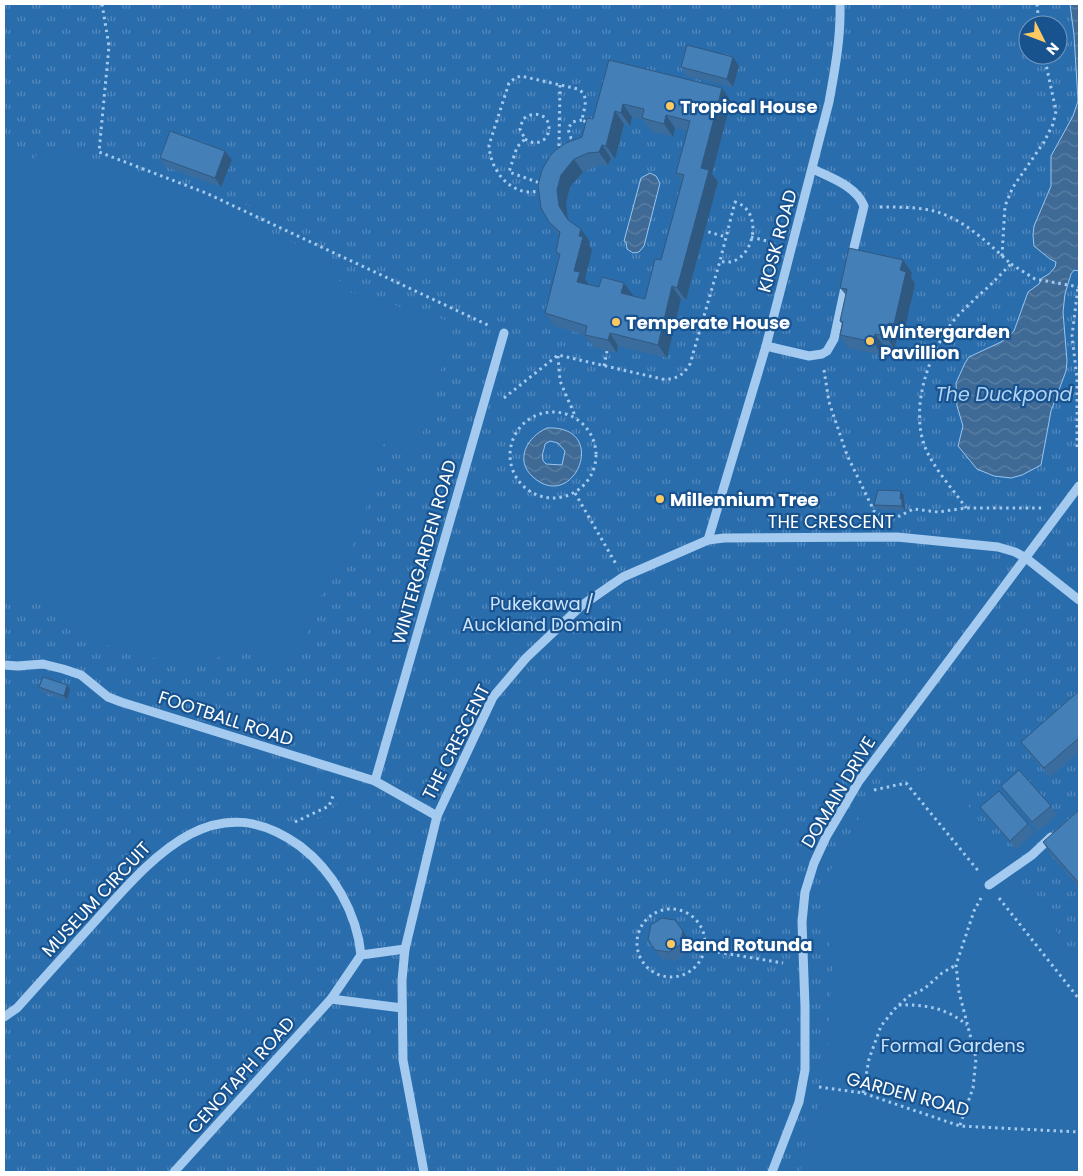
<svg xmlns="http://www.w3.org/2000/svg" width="1083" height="1176" font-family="Poppins,sans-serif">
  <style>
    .park { fill: url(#park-tufts); fill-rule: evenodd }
    .garden { fill: #2a6dad }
    .water { fill: url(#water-waves); stroke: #97c6f1; fill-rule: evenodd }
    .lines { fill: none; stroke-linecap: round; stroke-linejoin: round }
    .path { stroke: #a4caef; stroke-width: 3; stroke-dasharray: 2.5 4; stroke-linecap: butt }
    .minor { stroke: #a4caef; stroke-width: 9 }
    .wall { fill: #3a6d9e; fill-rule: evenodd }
    .shaded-wall { fill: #305981 }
    .building { fill: #447fb8; stroke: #305981; fill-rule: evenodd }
    .poi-dot { fill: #ffc962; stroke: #18538f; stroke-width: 2 }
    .labels { text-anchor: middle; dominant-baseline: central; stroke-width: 4.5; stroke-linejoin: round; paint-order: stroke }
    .poi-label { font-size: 18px; font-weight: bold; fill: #fff; stroke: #18538f; text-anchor: start }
    .street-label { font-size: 18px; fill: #fff; stroke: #18538f }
    .park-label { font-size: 18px; fill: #cbe3fb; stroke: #18538f }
    .water-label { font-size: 19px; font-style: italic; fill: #b0d4f6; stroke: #18538f }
  </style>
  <defs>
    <pattern id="park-tufts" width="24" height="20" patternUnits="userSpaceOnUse" patternTransform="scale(1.25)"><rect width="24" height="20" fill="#2a6dad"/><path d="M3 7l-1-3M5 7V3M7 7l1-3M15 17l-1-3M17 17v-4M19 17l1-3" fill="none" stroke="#558abd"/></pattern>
    <pattern id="water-waves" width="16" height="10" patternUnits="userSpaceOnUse" patternTransform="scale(1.25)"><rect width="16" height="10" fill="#3f6a95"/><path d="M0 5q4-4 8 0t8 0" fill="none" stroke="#5c80a5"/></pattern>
  </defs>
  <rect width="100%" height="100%" fill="#18538f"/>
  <path class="park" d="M4,4H1079V1172H4ZM1028,25H1058V55H1028Z"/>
  <g class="garden">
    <path d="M40,144L254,207L249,225C267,231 298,243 313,254C326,263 338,278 347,291L455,323L416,454L383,444L364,516L346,560L327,589L316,601L297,667L241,650L213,659L191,662L165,660L134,655L99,642L80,632L52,607L4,592V150L35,159Z"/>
    <path d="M938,763L1079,963V1172H800L825,1079L833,965L820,896L838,853L872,797Z"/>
    <path d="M344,799L349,802L337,821L310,828L309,823L330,813L340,800Z"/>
  </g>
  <g class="water">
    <path d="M1070,4H1079V271L1074,270L1071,274L1065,294L1063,312L1067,361L1066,371L1051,411L1041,465L1022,475L1011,478L994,476L977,469L958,446L963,426L957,406L956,383L965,363L969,357L1001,342L1014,331L1028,292L1039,284L1042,278L1049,274L1055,267L1056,262L1050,259L1034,246L1033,235L1034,226L1051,186V156L1073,116L1078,101L1074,35Z"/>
    <path d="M650,173L656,176L660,183L644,246L639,252L633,253L627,249L626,242L624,241L641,178Z"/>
    <path d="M547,428C611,425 574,514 533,477C514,460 527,437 547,428ZM550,441L558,443L565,451L562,465L546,464C539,458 544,452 545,444Z"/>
  </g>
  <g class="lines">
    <g class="path">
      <path d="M102,4L109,46L99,152L206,193L490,326"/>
      <path d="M1037,4L1039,25"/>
      <path d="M560,85L559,146L561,150"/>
      <path d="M525,139C532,144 539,144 546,138C556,120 539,107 523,119L520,129L525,139L517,147L509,172L537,182L540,189"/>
      <path d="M577,142L571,138L568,129L572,122L582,120"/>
      <path d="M542,191C535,191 528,193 522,191C502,185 490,165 489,145L509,83L515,78L521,76L578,89C590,96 584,108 582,120L588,123"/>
      <path d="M880,207C898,207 917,207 934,211C964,219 989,244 1011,264C1000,275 990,286 978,296C969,305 959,313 951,324C928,356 910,408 925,447C934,469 953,489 966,508"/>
      <path d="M702,230L726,237"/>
      <path d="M751,237L775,243"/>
      <path d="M1002,256L1005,206L1013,187L1044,142L1053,124L1056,111L1044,55"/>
      <path d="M1011,264L1035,279L1079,287"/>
      <path d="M558,356L560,381L576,418"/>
      <path d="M604,366L607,351"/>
      <path d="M824,370L829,402L847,455L874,511L881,515L900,516L913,509L938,512L966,508H1041"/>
      <path d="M504,398L558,355L662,379C675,380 683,376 690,364L720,261L735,202C768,212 751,271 720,261"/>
      <circle cx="553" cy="455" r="43"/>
      <path d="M1077,447V378L1072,336L1078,287"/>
      <path d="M575,493L616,564"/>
      <path d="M874,790L906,783L980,873"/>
      <path d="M295,822L329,806L333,796"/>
      <path d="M999,898L1079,999"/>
      <circle cx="671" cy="943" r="34"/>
      <path d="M705,950L783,963"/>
      <path d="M899,1005L909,996L924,989L942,973L956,965"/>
      <path d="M819,1087L863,1093L960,1126L1079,1132"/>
      <path d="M863,1093L869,1059L881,1026L898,1005C924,1004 947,1008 967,1025"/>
      <path d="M960,1125L973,1088L976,1058L959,992L956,965L974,911L981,898"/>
    </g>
    <g class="minor">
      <path d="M813,169C831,178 856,186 864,206L851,260"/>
      <path d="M766,346L809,356L822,354L827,351L834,339L846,283"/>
      <path d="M708,540L766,346L829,102C835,69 841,37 840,4"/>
      <path d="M4,665L17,666L43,664L63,669L81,675L108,697L121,702L375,781L437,816"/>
      <path d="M375,781L504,333"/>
      <path d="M989,885L1032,855L1051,837"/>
      <path d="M331,999L402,1008"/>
      <path d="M4,1017L17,1008C44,978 71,948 98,918C152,858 214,783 300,846C333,871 357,913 361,955"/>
      <path d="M174,1172L331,999L361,955L405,949"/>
      <path d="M424,1172L403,1060L402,980L405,949L437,816L493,697L526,658L581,606L623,577L708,540L724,538L897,537L998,547L1015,552L1026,558L1079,600"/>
      <path d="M772,1172L799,1102L805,1070V1007L802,922L805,892L814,863L826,837L859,781L1079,486"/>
    </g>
  </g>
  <g class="wall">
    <path d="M609,60L722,88L731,101L712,174L718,182L686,300L681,299L667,358L618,346L617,353L594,348L585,335L554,326L545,313L559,257L556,252L559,236L549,222L582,137L593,119ZM632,117L643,120L651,131L673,137L675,128L687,131L676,173L682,181L661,260L645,299L633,296L624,283L599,287L589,285L585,279L592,250L589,245L590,242L569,221L568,219L566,203L570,187L583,172L597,166L608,165L611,158L615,159L624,124L630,126Z"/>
    <path d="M739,66L733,87L687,76L681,67Z"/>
    <path d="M225,151L232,160L221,187L166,167L160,158Z"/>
    <path d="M912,273L911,277L915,284L903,337L898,336L894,349L884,346L882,355L848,348L840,335L842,324L840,321L846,295L840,288Z"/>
    <path d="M901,491L904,496V501L905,504V511L877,509L874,505Z"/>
    <path d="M67,685L70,689L67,700L42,692L39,687Z"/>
    <path d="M1079,691V752L1050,777L1027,751L1021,742Z"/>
    <path d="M1001,786L1051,806L1057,815L1038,831L1007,795Z"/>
    <path d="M980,807L1028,824L1034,833L1016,849L986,815Z"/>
    <path d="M1079,810V887L1054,859L1043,842Z"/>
    <path d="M648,939L689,940L686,954L675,961L661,958Z"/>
  </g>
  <g class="shaded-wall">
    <path d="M733,57L739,66L733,87L727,79Z"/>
    <path d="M722,88L731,101L712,174L718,182L686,300L677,288L701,168Z"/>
    <path d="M623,104L632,117L630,126L621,113Z"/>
    <path d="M615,111L624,124L615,159L606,146Z"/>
    <path d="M666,115L675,128L673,137L664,124Z"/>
    <path d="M602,145L611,158L608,165L599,152Z"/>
    <path d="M225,151L232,160L221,187L215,178Z"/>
    <path d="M574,159L583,172L570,187L566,203L568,219L577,233L559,206L557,190L561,175Z"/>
    <path d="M581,229L590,242L589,245L592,250L585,279L589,285L577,282L574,271L579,236Z"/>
    <path d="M903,260L912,273L911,277L915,284L903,337L894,324L900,270Z"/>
    <path d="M624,283L633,295L630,306L621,293Z"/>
    <path d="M672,286L681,299L667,358L658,345Z"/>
    <path d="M889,323L898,336L894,349L886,336Z"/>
    <path d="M610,333L618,346L617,353L608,340Z"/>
    <path d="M875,334L884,346L882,355L873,342Z"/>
    <path d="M901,491L904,496V501L905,504V511L902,506L900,499Z"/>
    <path d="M67,685L70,689L67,700L64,696Z"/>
    <path d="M675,920L689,940L686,954L680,945Z"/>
  </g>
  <g class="building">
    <path d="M687,45L733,57L727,79L681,67Z"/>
    <path d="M609,60L722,88L701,168L709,170L677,288L672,286L658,345L610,333L608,340L585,335L587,326L545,313L560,254L556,252L560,232L549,222L541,208L538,185L542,170L550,156L557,149L566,143L582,137L587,118L593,119ZM623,104L644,109L642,118L664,124L666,115L690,121L676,173L684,175L661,260L655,259L645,299L621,293L624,283L602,277L599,287L577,282L580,272L574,271L583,237L579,236L581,229L568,220L559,206L557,190L561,175L574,159L588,153L599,152L602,145L606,146L615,111L621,113Z"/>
    <path d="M170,131L225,151L215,178L160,158Z"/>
    <path d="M849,248L903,260L900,270L906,272L894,324L889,323L886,336L875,334L873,342L840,335L843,322L840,321L847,289L840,288Z"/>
    <path d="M878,490L901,491L900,499H902V506L874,505Z"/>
    <path d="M43,677L67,685L64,696L39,687Z"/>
    <path d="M1079,691V738L1044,768L1021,742Z"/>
    <path d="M1019,770L1051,806L1032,822L1001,786Z"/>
    <path d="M999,791L1028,824L1010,841L980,807Z"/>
    <path d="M1079,810V883L1043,842Z"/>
    <path d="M662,918L675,920L683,931L680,945L669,952L655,950L648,939L651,925Z"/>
  </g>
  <g class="poi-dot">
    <circle cx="670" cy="106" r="5"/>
    <circle cx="616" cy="322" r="5"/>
    <circle cx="870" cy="341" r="5"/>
    <circle cx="660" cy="499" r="5"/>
    <circle cx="671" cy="944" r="5"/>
  </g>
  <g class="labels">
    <g class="poi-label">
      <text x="680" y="106">Tropical House</text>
      <text x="626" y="322">Temperate House</text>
      <text x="880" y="331">Wintergarden<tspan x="880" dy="21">Pavillion</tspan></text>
      <text x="670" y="499">Millennium Tree</text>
      <text x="681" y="944">Band Rotunda</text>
    </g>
    <g class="street-label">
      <text transform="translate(777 241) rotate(-75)">KIOSK ROAD</text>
      <text x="831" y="521">THE CRESCENT</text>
      <text transform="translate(424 552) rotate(-74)">WINTERGARDEN ROAD</text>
      <text transform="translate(226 718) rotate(18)">FOOTBALL ROAD</text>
      <text transform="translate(456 742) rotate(-63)">THE CRESCENT</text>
      <text transform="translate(838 792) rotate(-59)">DOMAIN DRIVE</text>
      <text transform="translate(96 899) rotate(-47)">MUSEUM CIRCUIT</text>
      <text transform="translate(241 1075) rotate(-48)">CENOTAPH ROAD</text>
      <text transform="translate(908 1094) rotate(15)">GARDEN ROAD</text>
    </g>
    <g class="park-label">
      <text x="542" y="603">Pukekawa /<tspan x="542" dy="21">Auckland Domain</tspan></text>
      <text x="953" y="1045">Formal Gardens</text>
    </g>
    <g class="water-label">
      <text x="1004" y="394">The Duckpond</text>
    </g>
  </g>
  <rect width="1083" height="1176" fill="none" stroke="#ffffff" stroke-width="10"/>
  <g transform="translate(1043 40) rotate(132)"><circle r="24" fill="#18538f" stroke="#7498bc"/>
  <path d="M0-4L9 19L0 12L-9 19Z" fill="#ffc962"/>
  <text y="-8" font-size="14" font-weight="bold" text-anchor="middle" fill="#ffffff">N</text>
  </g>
</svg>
